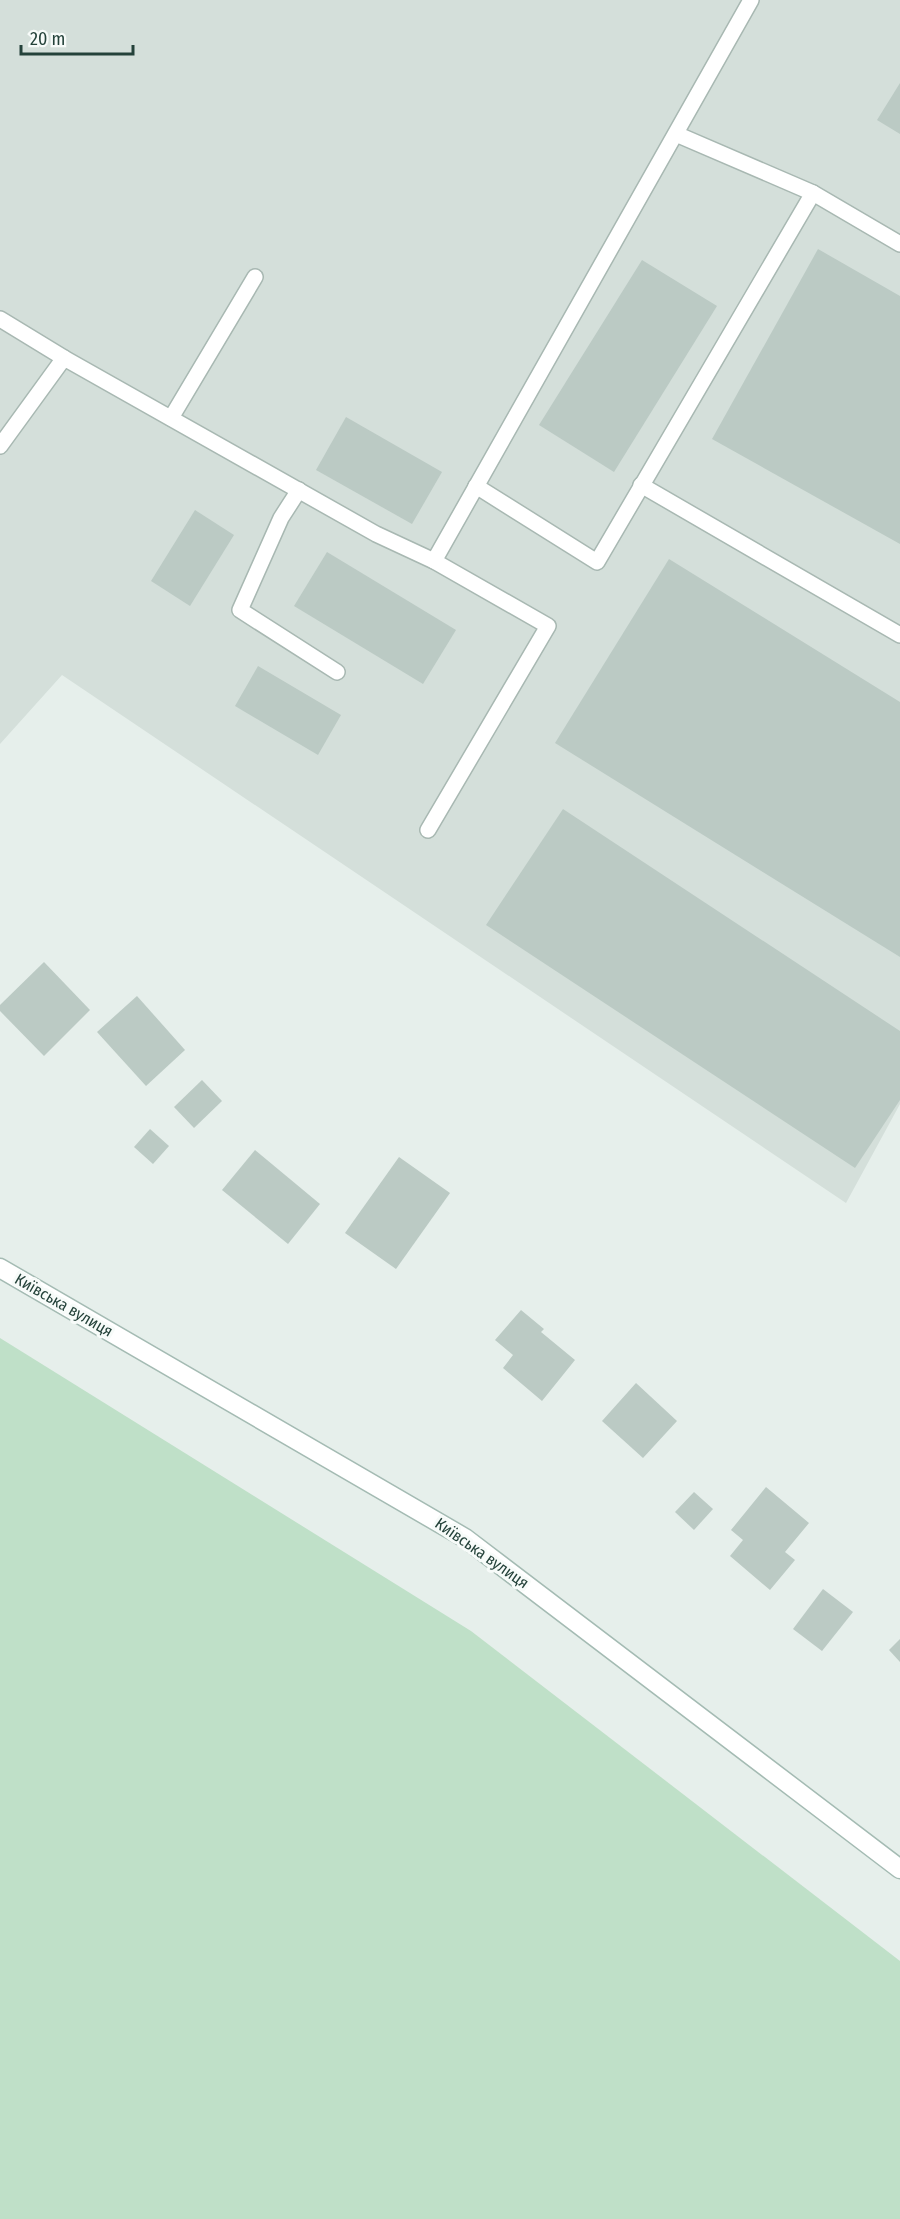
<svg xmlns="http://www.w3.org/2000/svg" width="900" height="2219" font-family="'Fira Sans Condensed',sans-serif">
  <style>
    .built { fill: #d4dfda }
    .green { fill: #bfe0c8 }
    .building { fill: #bbcac4 }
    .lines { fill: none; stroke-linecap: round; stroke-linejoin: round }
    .lane-casing { stroke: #a8b8b2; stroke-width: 18 }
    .secondary-casing { stroke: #a4bbb3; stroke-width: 21 }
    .lane { stroke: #fff; stroke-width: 15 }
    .secondary { stroke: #fff; stroke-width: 18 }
    .labels { text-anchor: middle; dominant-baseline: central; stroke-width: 6; stroke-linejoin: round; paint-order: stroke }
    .street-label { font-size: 16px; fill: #24423a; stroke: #f7fbf9 }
  </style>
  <rect width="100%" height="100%" fill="#e6efeb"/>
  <path class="built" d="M0,0H900V1104L846,1203L62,675L0,744Z"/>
  <path class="green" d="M0,1338L471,1631L900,1961V2219H0Z"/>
  <g class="building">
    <path d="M900,83V134L877,120Z"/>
    <path d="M818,249L900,296V544L712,439Z"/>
    <path d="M642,260L717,306L614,472L539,425Z"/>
    <path d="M346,417L442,472L412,524L316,470Z"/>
    <path d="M195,510L234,535L190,606L151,581Z"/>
    <path d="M327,552L456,630L423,684L294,606Z"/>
    <path d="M669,559L900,702V957L555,743Z"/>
    <path d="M258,666L341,715L318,755L235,706Z"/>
    <path d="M563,809L900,1031V1100L855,1168L486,925Z"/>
    <path d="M44,962L90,1010L44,1056L0,1011V1005Z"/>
    <path d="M137,996L185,1050L146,1086L97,1032Z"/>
    <path d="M202,1080L222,1101L194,1128L174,1107Z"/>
    <path d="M150,1129L169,1146L153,1164L134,1147Z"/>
    <path d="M255,1150L320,1204L288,1244L222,1190Z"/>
    <path d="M399,1157L450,1193L396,1269L345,1233Z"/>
    <path d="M521,1310L544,1329L541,1332L575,1360L542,1401L503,1368L513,1355L495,1340Z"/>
    <path d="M636,1383L677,1421L643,1458L602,1421Z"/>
    <path d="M766,1487L809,1523L785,1552L795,1560L770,1590L730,1556L743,1540L731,1530Z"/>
    <path d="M694,1492L713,1509L694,1530L675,1512Z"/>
    <path d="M823,1589L853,1612L822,1651L793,1629Z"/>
    <path d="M900,1639V1662L889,1650Z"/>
  </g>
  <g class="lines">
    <g class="lane-casing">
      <g id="lane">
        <path d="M676,134L813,193L900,244"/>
        <path d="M0,319L64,358"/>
        <path d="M171,418L255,277"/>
        <path d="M0,446L64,358L376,534L434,561L548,626L428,830"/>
        <path d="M641,485L900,635"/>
        <path d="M476,486L597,562L813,193"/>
        <path d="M299,490L281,518L240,610L337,672"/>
        <path d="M434,561L751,0"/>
      </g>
    </g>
    <g class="secondary-casing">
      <path id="secondary" d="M0,1268L465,1538L900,1869"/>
    </g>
    <use href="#lane" class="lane"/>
    <use href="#secondary" class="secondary"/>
  </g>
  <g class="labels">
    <g class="street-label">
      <text transform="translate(64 1305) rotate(30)">Київська вулиця</text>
      <text transform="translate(482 1553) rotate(35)">Київська вулиця</text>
    </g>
  </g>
  <path d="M21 45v9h112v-9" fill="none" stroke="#24423a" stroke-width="3"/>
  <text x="30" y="45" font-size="18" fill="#24423a" stroke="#f7fbf9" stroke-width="4.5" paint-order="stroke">20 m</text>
</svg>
